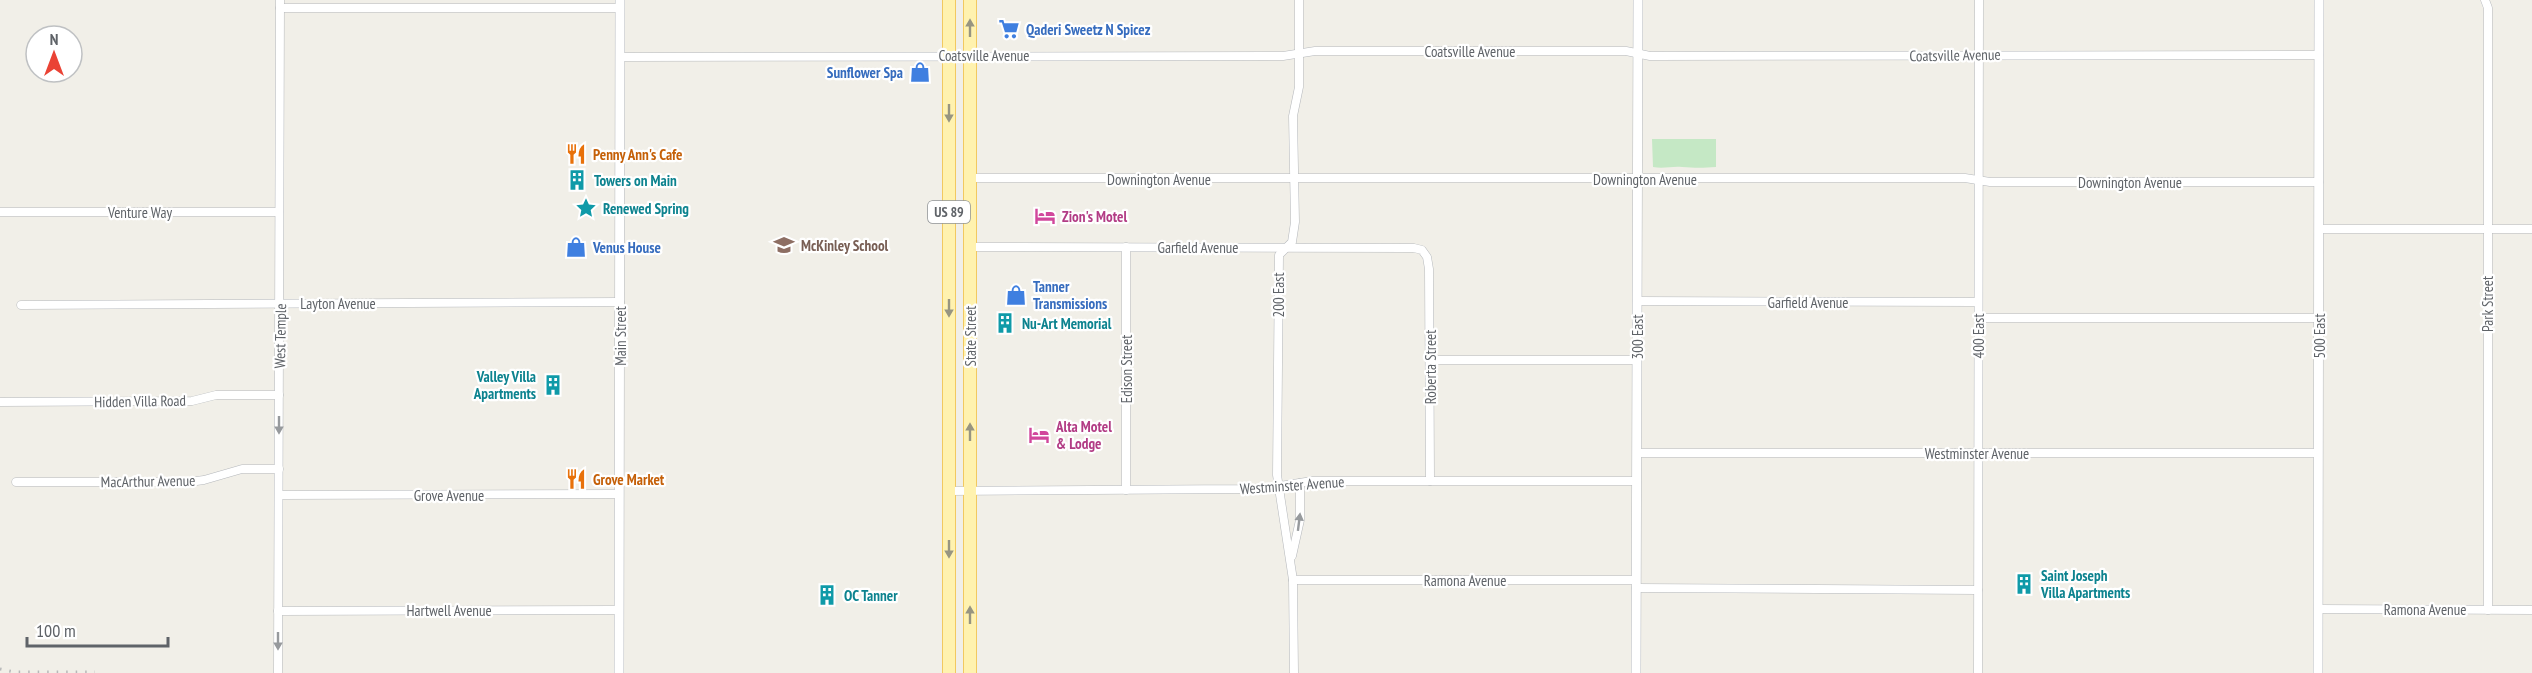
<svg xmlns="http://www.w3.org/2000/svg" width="2532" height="673" font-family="'PT Sans Narrow',sans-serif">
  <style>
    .park { fill: #c5e8c5 }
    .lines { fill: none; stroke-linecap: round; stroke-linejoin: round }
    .minor-casing { stroke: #b5b8bc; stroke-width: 9 }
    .tertiary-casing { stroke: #b5b8bc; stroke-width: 10 }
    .primary-casing { stroke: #f2c960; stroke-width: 14 }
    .minor { stroke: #fff; stroke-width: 8 }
    .tertiary { stroke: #fff; stroke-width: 9 }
    .primary { stroke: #fff2af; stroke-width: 12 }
    .rail { stroke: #b6b7b8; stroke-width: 3; stroke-dasharray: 1.5 8; stroke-linecap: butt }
    .oneway { fill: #979581 }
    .oneway2 { fill: #979a9d }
    .labels { text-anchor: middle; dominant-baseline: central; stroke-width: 4.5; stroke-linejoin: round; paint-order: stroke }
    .shield { fill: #fff; stroke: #8f9295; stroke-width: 1.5 }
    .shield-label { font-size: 14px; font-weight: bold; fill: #5f6368 }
    .shop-label { font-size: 15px; font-weight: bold; fill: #366cbe; stroke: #fff; text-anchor: start }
    .street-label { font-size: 15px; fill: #5f6368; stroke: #fff }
    .food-label { font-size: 15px; font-weight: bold; fill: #c56008; stroke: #fff; text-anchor: start }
    .culture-label { font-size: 15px; font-weight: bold; fill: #0d838f; stroke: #fff; text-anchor: start }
    .hotel-label { font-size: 15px; font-weight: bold; fill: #b23c85; stroke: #fff; text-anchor: start }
    .education-label { font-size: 15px; font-weight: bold; fill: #785e54; stroke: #fff; text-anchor: start }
  </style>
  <rect width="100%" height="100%" fill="#f1efe8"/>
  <path class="park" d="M1652,139H1716V167C1704,168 1694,168 1682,167C1672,166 1664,169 1653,167Z"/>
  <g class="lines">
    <g class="minor-casing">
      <g id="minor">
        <path d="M2485,0L2488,8V610"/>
        <path d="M280,8H620"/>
        <path d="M620,57L1283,56L1315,51H1626L1650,56L2319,55"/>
        <path d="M970,178H1965L1990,182H2319"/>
        <path d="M0,212H279"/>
        <path d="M2319,229H2532"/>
        <path d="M970,247L1414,248L1422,250L1427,257L1429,269L1430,481"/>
        <path d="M1126,247V490"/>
        <path d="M1637,301L1978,302"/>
        <path d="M21,305L620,302"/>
        <path d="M1978,318H2319"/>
        <path d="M1431,360H1636"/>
        <path d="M0,402L192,401L216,395H279"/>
        <path d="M1637,453H2318"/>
        <path d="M16,482H189L204,480L242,469H279"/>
        <path d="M949,491L1241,489L1267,488L1312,481H1636"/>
        <path d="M279,495L619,494"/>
        <path d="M1292,556L1300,520V483"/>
        <path d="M1293,580H1636"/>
        <path d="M1636,588L1978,590"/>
        <path d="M2318,609L2532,610"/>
        <path d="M278,611L619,610"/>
        <path d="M278,673L280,0"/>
        <path d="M1294,673L1293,580L1277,475L1279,255L1292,242L1295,222L1293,116L1299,87V0"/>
        <path d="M1978,673L1979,0"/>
      </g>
    </g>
    <g class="tertiary-casing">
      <g id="tertiary">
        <path d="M619,673L620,0"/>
        <path d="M1636,673L1638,0"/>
        <path d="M2318,673L2319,0"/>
      </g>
    </g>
    <g class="primary-casing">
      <g id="primary">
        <path d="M949,673V0"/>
        <path d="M970,673V0"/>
      </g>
    </g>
    <use href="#minor" class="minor"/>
    <use href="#tertiary" class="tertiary"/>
    <use href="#primary" class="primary"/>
    <path class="rail" d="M0,669L14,672H95"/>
  </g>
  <defs><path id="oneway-solid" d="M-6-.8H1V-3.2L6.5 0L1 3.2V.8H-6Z" transform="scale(1.5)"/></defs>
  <g class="oneway">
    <use href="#oneway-solid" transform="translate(970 28) rotate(-90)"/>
    <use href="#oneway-solid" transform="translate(949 113) rotate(90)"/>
    <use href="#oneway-solid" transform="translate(949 308) rotate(90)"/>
    <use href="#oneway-solid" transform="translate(970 432) rotate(-90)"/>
    <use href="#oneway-solid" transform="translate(949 549) rotate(90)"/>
    <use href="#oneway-solid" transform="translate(970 615) rotate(-90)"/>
  </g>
  <g class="oneway2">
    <use href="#oneway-solid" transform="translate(279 425) rotate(90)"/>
    <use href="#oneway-solid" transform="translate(1299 522) rotate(-83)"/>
    <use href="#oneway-solid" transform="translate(278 641) rotate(90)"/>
  </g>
  <defs>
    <g id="supermarket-bare" transform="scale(1.62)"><path d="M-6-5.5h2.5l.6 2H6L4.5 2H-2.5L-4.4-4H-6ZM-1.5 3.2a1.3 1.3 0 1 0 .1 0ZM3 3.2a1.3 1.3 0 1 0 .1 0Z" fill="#3f7fe0" stroke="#fff" stroke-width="2.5" paint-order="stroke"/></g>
    <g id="shop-bare" transform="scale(1.62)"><path d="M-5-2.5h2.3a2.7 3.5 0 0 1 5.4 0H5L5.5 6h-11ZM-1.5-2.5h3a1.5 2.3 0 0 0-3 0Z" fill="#3f7fe0" stroke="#fff" stroke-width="2.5" paint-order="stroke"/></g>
    <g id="restaurant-bare" transform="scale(1.62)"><path d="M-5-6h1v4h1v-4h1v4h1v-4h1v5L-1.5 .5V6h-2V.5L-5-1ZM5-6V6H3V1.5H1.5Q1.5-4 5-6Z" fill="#e8710a" stroke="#fff" stroke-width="2.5" paint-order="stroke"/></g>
    <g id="building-bare" transform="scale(1.62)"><path d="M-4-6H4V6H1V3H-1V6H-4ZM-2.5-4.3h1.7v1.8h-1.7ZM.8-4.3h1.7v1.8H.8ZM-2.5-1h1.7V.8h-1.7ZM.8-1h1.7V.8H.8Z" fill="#0f9aa8" stroke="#fff" stroke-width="2.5" paint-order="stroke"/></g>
    <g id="sight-bare" transform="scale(1.62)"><path d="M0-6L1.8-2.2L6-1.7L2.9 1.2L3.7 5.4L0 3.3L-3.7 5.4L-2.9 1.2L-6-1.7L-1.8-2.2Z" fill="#0f9aa8" stroke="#fff" stroke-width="2.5" paint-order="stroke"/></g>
    <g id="hotel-bare" transform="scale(1.62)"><path d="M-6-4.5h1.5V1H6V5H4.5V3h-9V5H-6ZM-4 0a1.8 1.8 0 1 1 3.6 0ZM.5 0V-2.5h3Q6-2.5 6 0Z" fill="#d1479c" stroke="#fff" stroke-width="2.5" paint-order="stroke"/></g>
    <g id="school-bare" transform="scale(1.62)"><path d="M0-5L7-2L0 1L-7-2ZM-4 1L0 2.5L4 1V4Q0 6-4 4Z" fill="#8d6e63" stroke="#fff" stroke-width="2.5" paint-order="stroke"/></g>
  </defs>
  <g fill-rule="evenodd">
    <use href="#supermarket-bare" x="1009" y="29"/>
    <use href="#shop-bare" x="920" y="72"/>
    <use href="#restaurant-bare" x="576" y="154"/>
    <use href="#building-bare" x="577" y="180"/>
    <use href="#sight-bare" x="586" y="208"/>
    <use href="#hotel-bare" x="1045" y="216"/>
    <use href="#school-bare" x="784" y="245"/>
    <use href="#shop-bare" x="576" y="247"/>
    <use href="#shop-bare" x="1016" y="295"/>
    <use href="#building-bare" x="1005" y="323"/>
    <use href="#building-bare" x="553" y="385"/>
    <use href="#hotel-bare" x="1039" y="435"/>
    <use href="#restaurant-bare" x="576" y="479"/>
    <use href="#building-bare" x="2024" y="584"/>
    <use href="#building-bare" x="827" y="595"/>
  </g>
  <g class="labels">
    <rect class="shield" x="928" y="201" width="42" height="22" rx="4.5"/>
    <g class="shield-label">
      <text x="949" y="212">US 89</text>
    </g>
    <g class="shop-label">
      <text x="1026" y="29">Qaderi Sweetz N Spicez</text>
      <text x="903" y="72" text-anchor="end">Sunflower Spa</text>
      <text x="593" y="247">Venus House</text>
      <text x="1033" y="286">Tanner<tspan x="1033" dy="17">Transmissions</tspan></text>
    </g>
    <g class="street-label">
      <text x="1470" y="51">Coatsville Avenue</text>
      <text x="984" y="55">Coatsville Avenue</text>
      <text transform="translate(1955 55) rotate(-1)">Coatsville Avenue</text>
      <text x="1159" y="179">Downington Avenue</text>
      <text x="1645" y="179">Downington Avenue</text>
      <text x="2130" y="182">Downington Avenue</text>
      <text x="140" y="212">Venture Way</text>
      <text x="1198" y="247">Garfield Avenue</text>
      <text transform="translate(1278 295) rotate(-90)">200 East</text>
      <text x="1808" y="302">Garfield Avenue</text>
      <text x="338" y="303">Layton Avenue</text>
      <text transform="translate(2487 304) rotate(-90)">Park Street</text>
      <text transform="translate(280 336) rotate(-89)">West Temple</text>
      <text transform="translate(620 336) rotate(-90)">Main Street</text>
      <text transform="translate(970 336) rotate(-90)">State Street</text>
      <text transform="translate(1978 336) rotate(-90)">400 East</text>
      <text transform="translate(2319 336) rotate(-90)">500 East</text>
      <text transform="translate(1637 337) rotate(-90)">300 East</text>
      <text transform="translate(1430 367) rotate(-90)">Roberta Street</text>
      <text transform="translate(1126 369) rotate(-90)">Edison Street</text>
      <text transform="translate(140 401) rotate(-1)">Hidden Villa Road</text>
      <text x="1977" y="453">Westminster Avenue</text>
      <text transform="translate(148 481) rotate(-1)">MacArthur Avenue</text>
      <text transform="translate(1292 485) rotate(-4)">Westminster Avenue</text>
      <text x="449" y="495">Grove Avenue</text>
      <text x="1465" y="580">Ramona Avenue</text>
      <text x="2425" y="609">Ramona Avenue</text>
      <text x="449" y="610">Hartwell Avenue</text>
    </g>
    <g class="food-label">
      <text x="593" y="154">Penny Ann's Cafe</text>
      <text x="593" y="479">Grove Market</text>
    </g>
    <g class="culture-label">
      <text x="594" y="180">Towers on Main</text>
      <text x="603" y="208">Renewed Spring</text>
      <text x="1022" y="323">Nu-Art Memorial</text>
      <text x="536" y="376" text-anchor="end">Valley Villa<tspan x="536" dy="17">Apartments</tspan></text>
      <text x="2041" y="575">Saint Joseph<tspan x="2041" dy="17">Villa Apartments</tspan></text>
      <text x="844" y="595">OC Tanner</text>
    </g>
    <g class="hotel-label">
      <text x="1062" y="216">Zion's Motel</text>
      <text x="1056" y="426">Alta Motel<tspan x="1056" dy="17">&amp; Lodge</tspan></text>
    </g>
    <g class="education-label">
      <text x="801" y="245">McKinley School</text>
    </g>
  </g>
  <g transform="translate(54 54)"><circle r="28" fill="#ffffff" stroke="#bfc1c3" stroke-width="1.5"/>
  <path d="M0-4.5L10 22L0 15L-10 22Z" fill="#ea4335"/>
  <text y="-9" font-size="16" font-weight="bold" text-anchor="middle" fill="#5f6368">N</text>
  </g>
  <path d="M27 637v9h141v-9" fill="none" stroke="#5f6368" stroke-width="3"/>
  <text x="36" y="637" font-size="18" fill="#5f6368" stroke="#ffffff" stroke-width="4.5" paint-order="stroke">100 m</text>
</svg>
